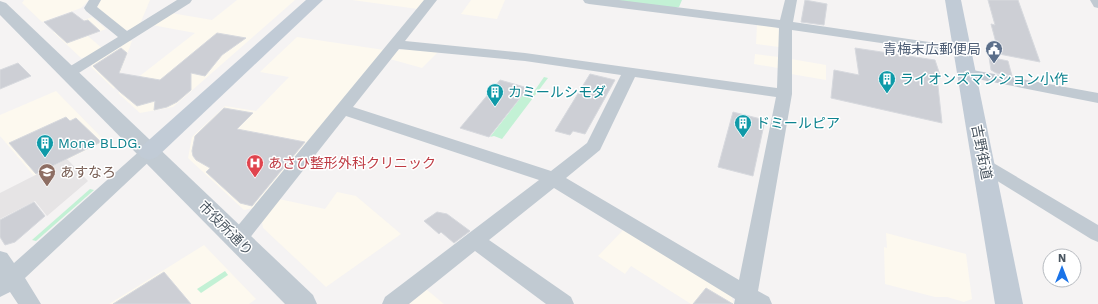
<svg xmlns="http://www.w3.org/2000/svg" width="1098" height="304" font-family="'Work Sans','Noto Sans JP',sans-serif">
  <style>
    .commercial { fill: #fdf9ef }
    .education { fill: #e6e4e5 }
    .green { fill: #c3f1d5 }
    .building { fill: #cdcfd5; stroke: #d7d9de }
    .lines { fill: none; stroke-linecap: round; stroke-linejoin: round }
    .minor { fill: #c1cad2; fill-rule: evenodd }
    .tertiary { fill: #c1cad2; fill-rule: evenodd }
    .secondary { fill: #c1cbd6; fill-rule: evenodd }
    .labels { text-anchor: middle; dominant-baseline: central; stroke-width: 3; stroke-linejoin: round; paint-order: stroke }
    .service-label { font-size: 14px; fill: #4e5e75; stroke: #fff; text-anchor: end }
    .culture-label { font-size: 14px; fill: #0d838f; stroke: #fff; text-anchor: start }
    .street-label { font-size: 14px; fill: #4a5661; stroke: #fff }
    .health-label { font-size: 14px; fill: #be3a42; stroke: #fff; text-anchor: start }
    .education-label { font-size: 14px; fill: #785e54; stroke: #fff; text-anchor: start }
  </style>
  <rect width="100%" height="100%" fill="#f5f3f3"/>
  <g class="commercial">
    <path d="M24,0H89L81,8L42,22L22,3Z"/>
    <path d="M101,0H150L140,24L133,29L125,30L97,7Z"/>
    <path d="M237,0H295L173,107L140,113L118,93L195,33L152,25L171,13L212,20Z"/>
    <path d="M352,0H425L418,9Z"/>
    <path d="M471,0H505L497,19L461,14Z"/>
    <path d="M92,17L106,29L88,36L102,48L88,57L81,58L53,32Z"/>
    <path d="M757,25L775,27L780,30L779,47L756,44Z"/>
    <path d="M297,37L384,50L254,208L244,210L188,158L192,137L225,106L256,111L289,77L260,72Z"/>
    <path d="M128,41H132L114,89L91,67L93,62Z"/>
    <path d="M403,49L438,52L422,68L390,59L396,51Z"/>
    <path d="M755,54L779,57L778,68L754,64Z"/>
    <path d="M791,59L826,65V80L791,74Z"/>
    <path d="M56,91L105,141L34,176L0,136V115Z"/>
    <path d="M337,192L356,196L401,234L326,287L263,228L262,222L279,199L325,209Z"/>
    <path d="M624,229L731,295L734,304H691L631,266L625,274L598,256Z"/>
    <path d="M886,233L966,254L972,299L964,302L947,297H935L885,284L884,247L887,248Z"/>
    <path d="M204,245L256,299L249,304H109Z"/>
    <path d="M426,289L444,304H407Z"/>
  </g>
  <path class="education" d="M67,159L88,181L47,216L35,201L0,219V193Z"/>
  <g class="green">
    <path d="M607,0H682L679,7L674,8Z"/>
    <path d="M544,77L548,78L502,139L494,136L490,137L526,91L533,93Z"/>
    <path d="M90,189L94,190L36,241L32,240Z"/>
    <path d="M225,271L228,275L201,293L197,289Z"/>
  </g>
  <g class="building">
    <path d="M805,0L827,4L824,25L801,22Z"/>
    <path d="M988,0H1018L1040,62L999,54L991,24L995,25Z"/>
    <path d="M72,12L84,21L88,20L100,31L67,43L44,22Z"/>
    <path d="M217,33L246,38L222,55L205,76L191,73V90L177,102L167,107L154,110L155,101L137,106L120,92L93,66L121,48L127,53L119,73L160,80Z"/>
    <path d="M855,48L935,60L941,78L937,77L942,123L831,98L834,70L859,75Z"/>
    <path d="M989,57L1008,61L1012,76L996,73L991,70Z"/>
    <path d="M18,63L31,76L0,89V70Z"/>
    <path d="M590,74L615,80L585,134L573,131L570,135L555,131Z"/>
    <path d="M500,80L528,88L489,137L460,128Z"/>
    <path d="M224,108L253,113L237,129L305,142L252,206L240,203L206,172L210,168L196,160L193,156L192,151L195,136Z"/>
    <path d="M733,112L765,120L753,176L718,167Z"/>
    <path d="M66,117L70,121L76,118L101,142L36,174L9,143Z"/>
    <path d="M34,202L45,216L15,242L5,245L0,237V220Z"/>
    <path d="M437,212L447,214L470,231L454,243L441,232L439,234L424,221Z"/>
    <path d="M164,272L191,304H113Z"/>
    <path d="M706,288L733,304H693Z"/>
  </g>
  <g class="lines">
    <g class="minor">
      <path d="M89,0H101L97,7L127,31L177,0H192L190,3L74,76L69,77L64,76L62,73L64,70L118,37L86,11L84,8Z"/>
      <path d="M424,0H437L405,41L525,53L777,88L779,28L589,4L585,3L583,0H619L780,20L785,0H797L793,22L963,47L968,48L970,51L968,54L963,55L792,30V94L758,291L769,297L772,304H734L735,299L554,188L489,240L571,297L574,304H546L475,251L409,304H382L385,297L539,180L346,116L245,244L238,247L231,244L228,239L231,234ZM399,49L525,61L621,75L587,143L551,171L353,107ZM635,77L776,97L739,280L566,178L600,150Z"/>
      <path d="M1090,0H1098V8L1094,7Z"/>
      <path d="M967,69L1098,93V103L962,76L960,73L962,70Z"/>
      <path d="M149,146L155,148L158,152L155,156L25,278L41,304H18L10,292L0,297V251L7,253L14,263L143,148Z"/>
      <path d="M984,159L990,161L1098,225V242L1091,239L978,169L975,165L978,161Z"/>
    </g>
    <path class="tertiary" d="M0,1L6,3L313,295L317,304H285L0,15Z"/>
    <g class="secondary">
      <path d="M306,0H323L157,157L149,160L141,157L138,152L141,147Z"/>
      <path d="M945,0H961L1023,304H995Z"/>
    </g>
  </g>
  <defs>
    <g id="civic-pin" transform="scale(0.9)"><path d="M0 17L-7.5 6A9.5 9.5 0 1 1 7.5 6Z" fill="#5c6f8a" stroke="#fff"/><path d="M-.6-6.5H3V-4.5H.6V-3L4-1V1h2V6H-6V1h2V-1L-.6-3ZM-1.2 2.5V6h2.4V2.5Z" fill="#fff"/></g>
    <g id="building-pin" transform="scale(0.9)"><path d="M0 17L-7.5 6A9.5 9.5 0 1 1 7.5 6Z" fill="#0f9aa8" stroke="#fff"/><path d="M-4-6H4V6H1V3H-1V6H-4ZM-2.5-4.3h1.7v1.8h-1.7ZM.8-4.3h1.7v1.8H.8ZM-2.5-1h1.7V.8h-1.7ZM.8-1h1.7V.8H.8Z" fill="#fff"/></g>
    <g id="hospital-pin" transform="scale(0.9)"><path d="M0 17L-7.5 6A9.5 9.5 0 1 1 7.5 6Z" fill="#e0444e" stroke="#fff"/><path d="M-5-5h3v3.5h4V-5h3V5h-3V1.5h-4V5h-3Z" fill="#fff"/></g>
    <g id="school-pin" transform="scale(0.9)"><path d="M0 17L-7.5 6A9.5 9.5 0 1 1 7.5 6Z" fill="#8d6e63" stroke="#fff"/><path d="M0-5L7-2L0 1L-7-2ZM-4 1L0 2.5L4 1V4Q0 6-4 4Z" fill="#fff"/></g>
  </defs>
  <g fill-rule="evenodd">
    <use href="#civic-pin" x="994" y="49"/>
    <use href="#building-pin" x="887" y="79"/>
    <use href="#building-pin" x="495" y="92"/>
    <use href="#building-pin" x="743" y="123"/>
    <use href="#building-pin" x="45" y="143"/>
    <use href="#hospital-pin" x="255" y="163"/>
    <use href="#school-pin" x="47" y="172"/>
  </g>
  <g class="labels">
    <g class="service-label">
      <text x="981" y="49">青梅末広郵便局</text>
    </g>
    <g class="culture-label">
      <text x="900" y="79">ライオンズマンション小作</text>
      <text x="508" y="92">カミールシモダ</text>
      <text x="756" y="123">ドミールピア</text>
      <text x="58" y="143">Mone BLDG.</text>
    </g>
    <g class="street-label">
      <text transform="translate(982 152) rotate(79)">吉野街道</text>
      <text transform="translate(226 228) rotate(45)">市役所通り</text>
    </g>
    <g class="health-label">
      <text x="268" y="163">あさひ整形外科クリニック</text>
    </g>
    <g class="education-label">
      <text x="60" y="172">あすなろ</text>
    </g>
  </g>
  <g transform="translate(1062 268)"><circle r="19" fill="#ffffff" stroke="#b7bbc0"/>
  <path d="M0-3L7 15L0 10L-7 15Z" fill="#1a73e8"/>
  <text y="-6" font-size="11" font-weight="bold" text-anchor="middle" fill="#4a5661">N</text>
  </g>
</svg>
